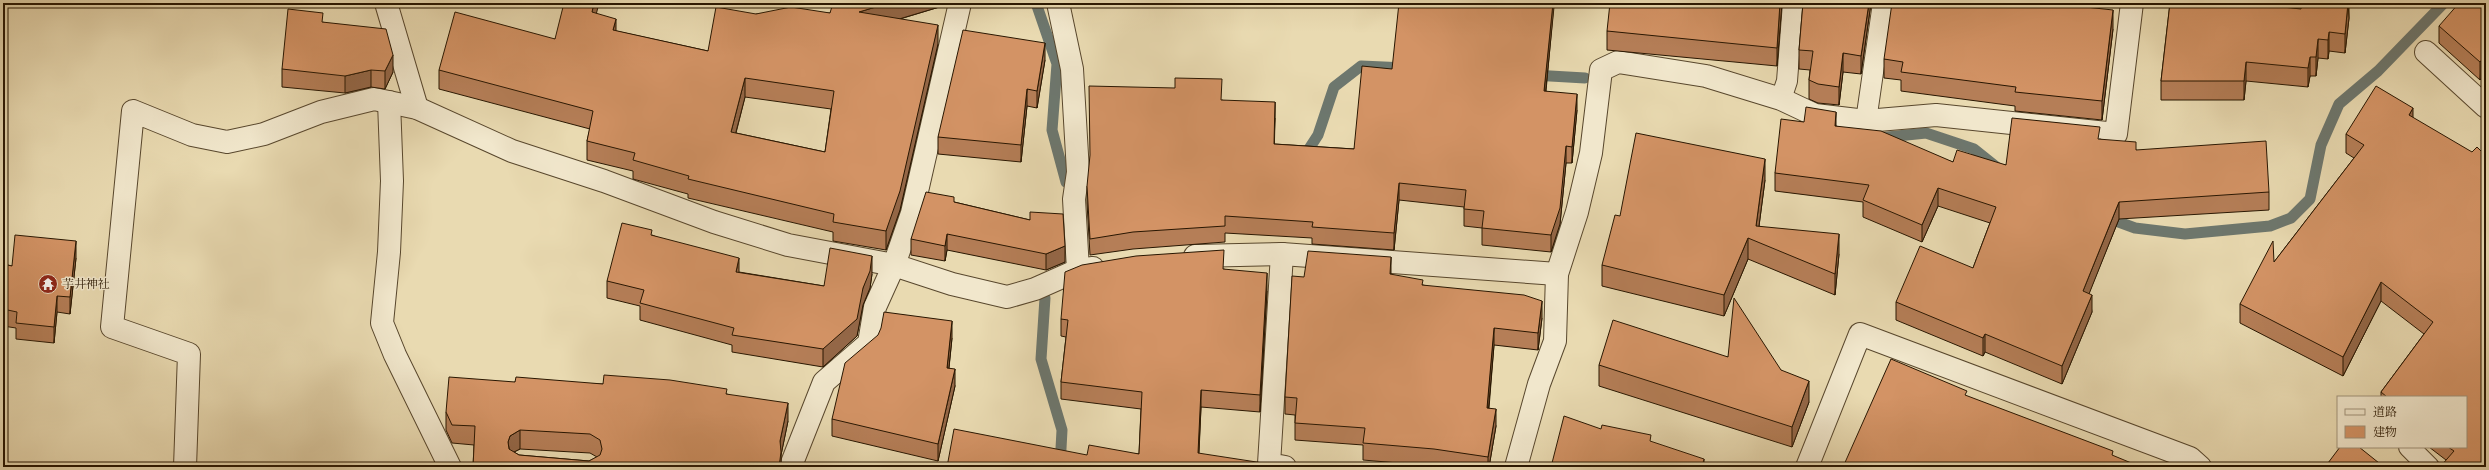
<svg xmlns="http://www.w3.org/2000/svg" width="2489" height="470" font-family="'IM FELL English','Noto Serif JP',serif">
  <style>
    .lines { fill: none; stroke-linecap: round; stroke-linejoin: round }
    .stream { stroke: #6d776e; stroke-width: 11 }
    .lane-casing { stroke: #58472d; stroke-width: 22 }
    .street-casing { stroke: #58472d; stroke-width: 24 }
    .lane { stroke: #f1e7cc; stroke-width: 20 }
    .street { stroke: #f1e7cc; stroke-width: 22 }
    .wall { fill: #b57e57; stroke: #281601; fill-rule: evenodd }
    .shaded-wall { fill: #946747; stroke: #281601 }
    .building { fill: #d39365; stroke: #281601; fill-rule: evenodd }
    .labels { text-anchor: middle; dominant-baseline: central; stroke-width: 3; stroke-linejoin: round; paint-order: stroke }
    .poi-label { font-size: 12px; fill: #281601; stroke: #f1e7cc; text-anchor: start }
  </style>
  <rect width="100%" height="100%" fill="#e9dab1"/>
  <filter id="stains"><feTurbulence type="fractalNoise" baseFrequency=".005" numOctaves="4"/><feColorMatrix values="0 0 0 0 .2 0 0 0 0 .09 0 0 0 0 .02 0 0 0 .5 -.17"/></filter>
  <radialGradient id="worn" r=".72"><stop offset=".6" stop-color="#630" stop-opacity="0"/><stop offset="1" stop-color="#630" stop-opacity=".3"/></radialGradient>
  <g class="lines">
    <g class="stream">
      <path d="M1036,3L1057,64L1052,130L1066,182L1079,184"/>
      <path d="M1533,75L1585,78"/>
      <path d="M1878,138L1926,133L1974,149L1999,169"/>
      <path d="M1303,158L1318,135L1334,87L1361,66L1406,68"/>
      <path d="M2105,217L2135,228L2185,234L2270,226L2291,218L2310,199L2321,145L2339,104L2378,71L2444,3"/>
      <path d="M1045,298L1041,359L1062,430L1060,467"/>
    </g>
    <g class="lane-casing">
      <g id="lane">
        <path d="M1781,99L1787,81L1793,3"/>
        <path d="M1866,121L1883,3"/>
        <path d="M2409,447L2429,467"/>
      </g>
    </g>
    <g class="street-casing">
      <g id="street">
        <path d="M386,3L417,108"/>
        <path d="M1058,3L1072,69L1078,172L1074,199L1078,270"/>
        <path d="M2426,52L2486,107"/>
        <path d="M389,102L392,181L389,252L382,323L395,355L450,467"/>
        <path d="M1282,254L1269,464L1285,467"/>
        <path d="M1195,256L1282,254L1557,274"/>
        <path d="M185,467L189,354L112,327L133,111L192,135L227,142L264,134L321,112L374,99L417,108L512,151L604,181L714,222L788,245L894,265L952,284L1007,297L1035,289L1078,270L1093,268"/>
        <path d="M793,467L792,463L824,382L869,343L875,307L894,265L912,213L960,3"/>
        <path d="M1516,467L1539,384L1555,341L1557,274L1577,212L1591,153L1601,70L1618,62L1706,76L1781,99L1815,115L1866,121L1936,115L2116,134L2132,3"/>
        <path d="M1807,467L1860,334L2190,458L2200,467"/>
      </g>
    </g>
    <use href="#lane" class="lane"/>
    <use href="#street" class="street"/>
  </g>
  <g class="wall">
    <path d="M239,3H321V5L239,4Z"/>
    <path d="M946,3V5L900,19L938,44L900,210L886,250L833,241V232L688,198V194L633,179V171L587,160V141L590,129L439,89V70L555,39L596,14L616,31L708,51L756,14L830,13ZM745,97L831,109L825,152L736,133Z"/>
    <path d="M1554,3L1546,91L1577,110L1572,163H1566L1560,224L1551,252L1482,245V228L1464,226V207L1399,200L1394,250L1312,244V238L1225,233V242L1133,249L1090,255L1087,203V186L1222,100L1275,118L1274,144L1354,149L1392,69Z"/>
    <path d="M1782,3L1777,66L1607,50V31L1702,7Z"/>
    <path d="M1803,3H1871L1861,74L1843,72L1839,105L1818,103L1809,99V80L1810,70L1799,69V50Z"/>
    <path d="M2170,3H2247V4L2301,9L2349,3V18L2345,53L2329,51L2328,59L2318,58L2316,76H2310L2308,87L2246,81L2244,100H2161V81Z"/>
    <path d="M2486,3L2480,80L2439,43V26Z"/>
    <path d="M323,22L393,72L385,89L371,87L345,93L282,87V69Z"/>
    <path d="M2113,29L2102,120L2015,111V106L1901,91V80L1884,78V59Z"/>
    <path d="M1045,60L1037,108L1027,106L1021,162L938,154V137Z"/>
    <path d="M2413,118L2486,467L2446,460L2429,447H2466V397H2381V392L2424,334L2381,301L2343,376L2240,323V304L2274,262L2354,158L2346,153V134Z"/>
    <path d="M1804,122L1836,126L1953,162L2006,165L2100,139L2136,150L2269,192V210L2119,219L2089,293L2092,312L2062,384L1985,352L1983,356L1896,320V302L1973,268L1990,223L1938,206L1922,242L1863,217V202L1775,191V173Z"/>
    <path d="M1765,180L1759,226L1839,254L1835,295L1748,259L1724,316L1602,286V265Z"/>
    <path d="M954,202L1030,220L1065,262L1046,270L947,250L945,261L911,255V239Z"/>
    <path d="M652,235L739,272L824,286L872,274L870,288L863,305L857,336L823,367L732,352V345L640,320V306L607,298V281Z"/>
    <path d="M76,258L70,314L57,312L54,343L16,339V328L3,326V264L12,266Z"/>
    <path d="M1224,269L1267,291L1260,412L1201,407L1199,453L1087,455L1139,454L1141,409L1061,399V382L1066,337L1061,336V319Z"/>
    <path d="M1391,275L1423,285L1542,318L1538,350L1494,345L1489,408L1496,426L1489,467H1442L1434,466L1363,460V445L1295,440V415L1285,414V397Z"/>
    <path d="M952,338L949,368L955,386L938,461L832,436V419Z"/>
    <path d="M1728,357L1781,370L1809,402L1792,447L1599,386V365Z"/>
    <path d="M515,382L603,384L727,394L788,421L781,455V467H473L474,445L452,443L446,430V412ZM520,449L590,453L597,457L589,461L519,455L514,452Z"/>
  </g>
  <g class="shaded-wall">
    <path d="M594,3H599L592,31V12Z"/>
    <path d="M889,3H946V5L859,31V12Z"/>
    <path d="M1553,3H1554V7L1544,107V91Z"/>
    <path d="M1780,3H1782L1777,66V48Z"/>
    <path d="M1869,3H1871L1861,74V56Z"/>
    <path d="M2348,3L2349,18L2345,53V34Z"/>
    <path d="M2113,10V29L2102,120V101Z"/>
    <path d="M616,19V38L613,30Z"/>
    <path d="M938,25V44L900,210L886,250V231Z"/>
    <path d="M2329,32V51L2328,59V40Z"/>
    <path d="M2318,39V58L2316,76V57Z"/>
    <path d="M1045,43V60L1037,108V91Z"/>
    <path d="M1843,53V72L1839,105V87Z"/>
    <path d="M393,55V72L385,89V71Z"/>
    <path d="M2486,55V73L2480,80V62Z"/>
    <path d="M2310,57V76L2308,87V68Z"/>
    <path d="M2246,62V81L2244,100V81Z"/>
    <path d="M371,70V87L345,93V76Z"/>
    <path d="M745,78V97L731,151V132Z"/>
    <path d="M1027,89V106L1021,162V145Z"/>
    <path d="M1577,94V110L1572,163V147Z"/>
    <path d="M1275,102V118L1274,161V144Z"/>
    <path d="M2413,108V127L2409,115Z"/>
    <path d="M1836,112V130L1835,126Z"/>
    <path d="M1566,146V163L1560,224L1551,252V235Z"/>
    <path d="M1765,159V180L1757,241L1756,226Z"/>
    <path d="M1399,183V200L1394,250V233Z"/>
    <path d="M1938,188V206L1922,242V225Z"/>
    <path d="M2119,202V219L2083,309V291Z"/>
    <path d="M947,234V250L945,261V246Z"/>
    <path d="M1839,234V254L1835,295V274Z"/>
    <path d="M1748,238V259L1724,316V295Z"/>
    <path d="M76,241V258L70,314V297Z"/>
    <path d="M1065,246V262L1046,270V254Z"/>
    <path d="M872,256V274L870,288L863,305L857,336L823,367V349L863,288Z"/>
    <path d="M1391,257V274H1390Z"/>
    <path d="M739,258V275L736,272Z"/>
    <path d="M1267,273V291L1260,412V395Z"/>
    <path d="M2381,282V301L2343,376V357Z"/>
    <path d="M2092,295V312L2062,384V366Z"/>
    <path d="M57,296V312L54,343V327Z"/>
    <path d="M1542,301V318L1538,350V333Z"/>
    <path d="M952,321V338L947,385V368Z"/>
    <path d="M1494,328V345L1487,425V408Z"/>
    <path d="M1985,334V352L1983,356V338Z"/>
    <path d="M955,369V386L938,461V444Z"/>
    <path d="M1809,381V402L1792,447V427Z"/>
    <path d="M1201,390V407L1198,467V453Z"/>
    <path d="M788,403V421L781,455V467H779L780,441Z"/>
    <path d="M1496,409V426L1489,467H1488V457Z"/>
    <path d="M520,430V449L510,454L508,442L510,436Z"/>
    <path d="M1704,459V467H1702Z"/>
  </g>
  <g class="building">
    <path d="M564,3H594L592,12L616,19L613,30L708,51L716,7L756,14L791,7L830,13L833,3H889L859,12L938,25L900,191L886,231L833,222L834,214L688,179L689,176L633,160L635,153L587,141L593,111L439,70L455,12L555,39ZM745,78L834,91L825,152L731,132Z"/>
    <path d="M1399,3H1553L1544,91L1577,94L1572,147L1566,146L1560,208L1551,235L1482,228L1484,211L1464,209L1466,190L1399,183L1394,233L1312,227L1313,222L1225,216V226L1133,232L1090,239L1087,186L1090,155L1089,86L1175,88V78L1222,79L1221,100L1275,102L1274,144L1354,149L1362,66L1392,69Z"/>
    <path d="M1610,3H1662L1702,7V3H1780L1777,48L1607,31Z"/>
    <path d="M1803,3H1869L1861,56L1843,53L1839,87L1818,84L1809,80L1813,51L1799,50Z"/>
    <path d="M1892,3H2049L2113,10L2102,101L2015,92L2016,87L1901,72L1903,62L1884,59Z"/>
    <path d="M2170,3H2245L2301,9L2302,3H2348L2345,34L2329,32L2328,40L2318,39L2316,57H2310L2308,68L2246,62L2244,81H2161Z"/>
    <path d="M2459,3H2486V55L2480,62L2439,26Z"/>
    <path d="M288,9L323,13L322,22L386,29L393,55L385,71L371,70L345,76L282,69Z"/>
    <path d="M963,30L1045,43L1037,91L1027,89L1021,145L938,137Z"/>
    <path d="M2376,86L2413,108L2409,115L2472,152L2477,147L2486,156V466L2485,467H2440L2454,451L2448,447H2466V397H2387L2381,392L2433,322L2381,282L2343,357L2240,304L2273,241L2274,262L2364,145L2346,134Z"/>
    <path d="M1806,107L1836,112L1835,126L1881,131L1953,162L1957,150L2006,165L2012,118L2100,127L2098,139L2136,142V150L2266,141L2269,192L2119,202L2083,291L2092,295L2062,366L1985,334L1983,338L1896,302L1920,246L1973,268L1996,207L1938,188L1922,225L1863,200L1869,185L1775,173L1781,119L1804,122Z"/>
    <path d="M1636,133L1765,159L1756,226L1839,234L1835,274L1748,238L1724,295L1602,265L1615,215L1620,216Z"/>
    <path d="M926,192L954,197V202L1030,220V212L1063,214L1065,246L1046,254L947,234L945,246L911,239Z"/>
    <path d="M622,223L652,230L651,235L739,258L736,272L824,286L830,248L872,256L870,271L863,288L857,319L823,349L732,335L734,328L640,303L644,290L607,281Z"/>
    <path d="M15,235L76,241L70,297L57,296L54,327L16,323L17,312L3,309V264L12,266Z"/>
    <path d="M1224,250L1223,269L1267,273L1260,395L1201,390L1198,453L1276,465V467H947L954,429L1087,455L1089,445L1139,454L1142,392L1061,382L1068,320L1061,319L1065,272L1082,265L1136,256Z"/>
    <path d="M1308,251L1391,257L1390,274L1423,280L1422,285L1524,295L1542,301L1538,333L1494,328L1487,408L1496,409L1488,457L1434,449L1363,443L1365,428L1295,423L1297,398L1285,397L1292,276L1304,277Z"/>
    <path d="M1734,298L1781,370L1809,381L1792,427L1599,365L1613,320L1728,357Z"/>
    <path d="M884,312L952,321L947,368L955,369L938,444L832,419L845,363L878,335L881,328Z"/>
    <path d="M1891,359L1967,391L1965,395L2113,451L2112,455L2141,467H2008L2006,466V467H1843Z"/>
    <path d="M604,375L670,380L727,389L726,394L788,403L780,441L781,452L779,467H473L475,426L452,425L446,412L449,377L515,382L516,377L603,384ZM520,430L590,434L600,440L602,449L600,455L589,461L519,455L509,449L508,442L510,436Z"/>
    <path d="M1564,416L1601,429L1602,425L1651,435L1650,441L1704,459L1702,467H1551Z"/>
    <path d="M2340,447H2359L2384,467H2325Z"/>
  </g>
  <defs>
    <g id="temple-disc" transform="scale(1)"><circle r="9.5" fill="#8f2418" stroke="#f1e7cc"/><path d="M0-6L5-2H3V0L6.5 2.5H4V6H1.5V3h-3V6H-4V2.5H-6.5L-3 0V-2H-5Z" fill="#fff"/></g>
  </defs>
  <g fill-rule="evenodd">
    <use href="#temple-disc" x="48" y="284"/>
  </g>
  <g class="labels">
    <g class="poi-label">
      <text x="62" y="284">芋井神社</text>
    </g>
  </g>
  <rect width="2489" height="470" fill="none" stroke="#e9dab1" stroke-width="16"/>
  <rect x="4" y="4" width="2481" height="462" fill="none" stroke="#281601" stroke-width="2"/>
  <rect x="8" y="8" width="2473" height="454" fill="none" stroke="#281601"/>
  <rect x="2337" y="396" width="130" height="52" fill="#f1e7cc" stroke="#a1937b"/>
  <rect x="2345" y="409" width="20" height="6" fill="#f1e7cc" stroke="#a1937b"/>
  <text x="2373" y="416" font-size="12" fill="#281601">道路</text>
  <rect x="2345" y="426" width="20" height="12" fill="#d39365" stroke="#a1937b"/>
  <text x="2373" y="436" font-size="12" fill="#281601">建物</text>
  <rect width="100%" height="100%" filter="url(#stains)"/>
  <rect width="100%" height="100%" fill="url(#worn)"/>
</svg>
